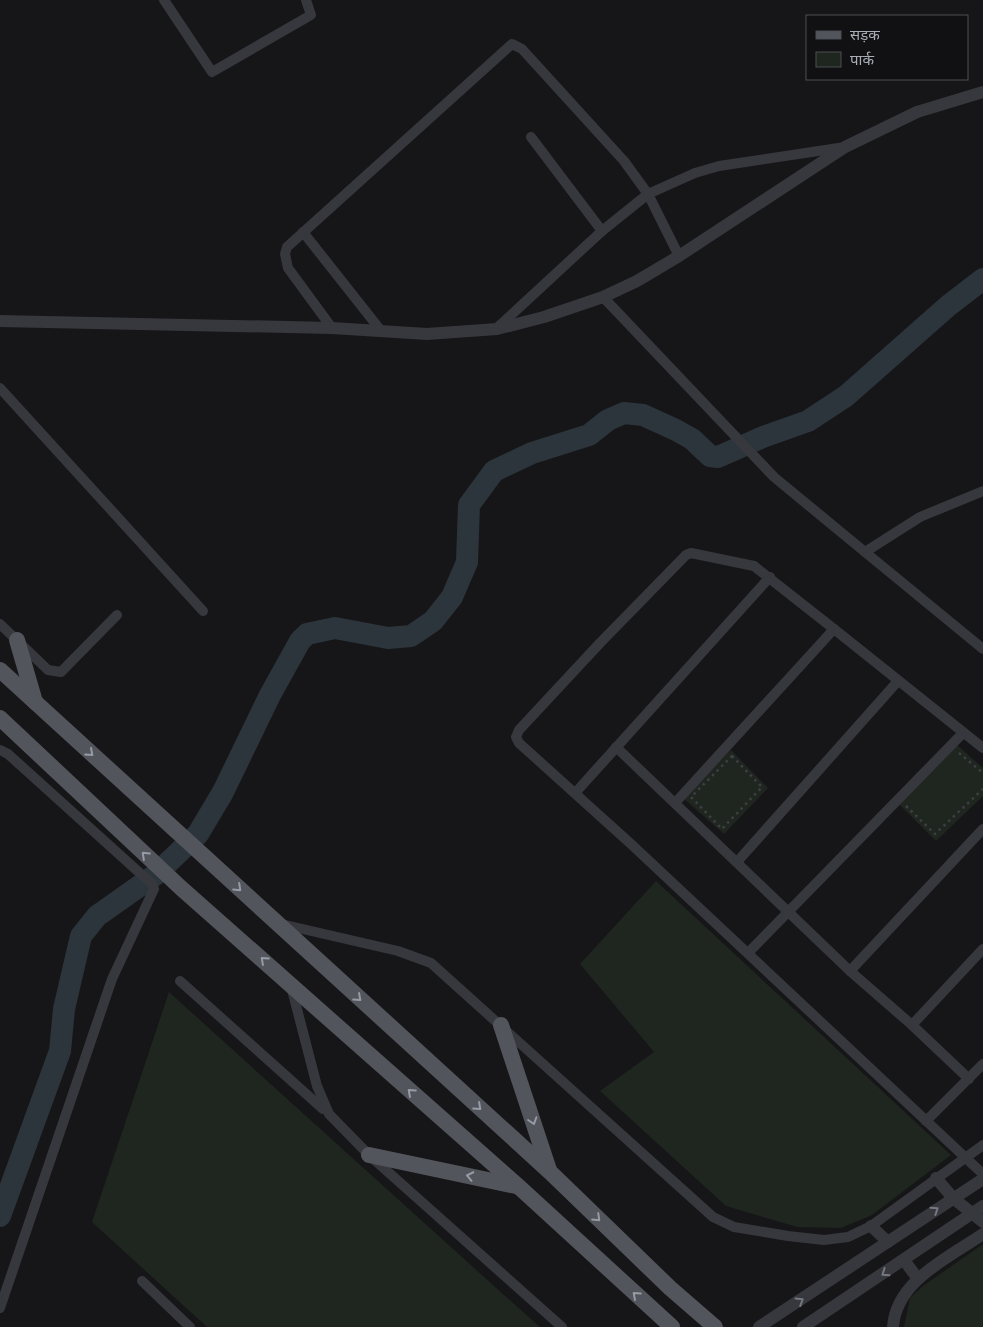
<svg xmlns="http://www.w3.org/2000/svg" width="983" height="1327" font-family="Figtree,'Noto Sans Devanagari',sans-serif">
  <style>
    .green { fill: #1e261f }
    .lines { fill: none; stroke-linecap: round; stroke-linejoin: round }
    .river { stroke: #2c353c; stroke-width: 22 }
    .path { stroke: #3d3f44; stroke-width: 2.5; stroke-dasharray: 2.5 4; stroke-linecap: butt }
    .minor { stroke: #37383d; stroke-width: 10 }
    .tertiary { stroke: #37383d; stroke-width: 12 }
    .primary { stroke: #53555c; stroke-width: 16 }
    .oneway { stroke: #979ba6 }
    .oneway2 { stroke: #757881 }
  </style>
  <rect width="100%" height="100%" fill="#161618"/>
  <g class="green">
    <path d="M957,745L983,768V796L936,841L899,804Z"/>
    <path d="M731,750L768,788L724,834L683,798Z"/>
    <path d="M656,881L951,1155L872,1215L841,1228L797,1227L726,1206L600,1091L654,1052L580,964Z"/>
    <path d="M169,992L504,1295L540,1327H207L92,1222Z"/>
    <path d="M983,1244V1327H904L910,1298L923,1286Z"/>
  </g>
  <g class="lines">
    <path class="river" d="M0,1216L60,1051L64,1009L81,936L97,916L155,875L198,834L223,792L270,695L300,641L307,634L335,628L388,638L411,636L433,621L452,597L467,562L469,505L494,471L532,453L589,435L608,420L624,413L643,415L676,430L692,439L710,456L718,457L763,437L808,421L846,396L948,306L983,279"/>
    <g class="path">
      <path d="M959,753L983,773"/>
      <path d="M732,756L762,787L722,829L691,797Z"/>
      <path d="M906,806L935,834L983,789"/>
    </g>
    <g class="minor">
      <path d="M164,0L212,72L311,15L306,0"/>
      <path d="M531,137L602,231"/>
      <path d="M303,232L382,332"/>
      <path d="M603,297L774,477L865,552L920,517L983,491"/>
      <path d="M332,328L288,268L285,254L287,247L512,44L522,49L624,161L648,194L679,256"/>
      <path d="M497,328L602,231L648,194L695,173L719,166L845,147"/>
      <path d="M0,388L203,611"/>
      <path d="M865,552L983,649"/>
      <path d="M0,624L48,670L61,672L117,615"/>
      <path d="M834,629L754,566L691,553L686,555L600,643L519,730L516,737L519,743L631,844L983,1174"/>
      <path d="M616,747L850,971L912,1025L969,1079"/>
      <path d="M0,750L8,754L152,884L154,889L112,979L0,1308"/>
      <path d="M576,792L770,577"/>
      <path d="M675,803L834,629L983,748"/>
      <path d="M737,862L898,681"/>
      <path d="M281,924L398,951L431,963L713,1217L734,1227L788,1236L824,1240L848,1237L871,1226L983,1145"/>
      <path d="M748,953L963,733"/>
      <path d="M850,971L983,829"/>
      <path d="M180,981L323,1109"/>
      <path d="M291,986L317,1086L329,1114L369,1155L562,1327"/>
      <path d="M912,1025L983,949"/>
      <path d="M926,1121L983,1064"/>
      <path d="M142,1281L190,1327"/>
    </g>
    <g class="tertiary">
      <path d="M0,321L332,328L427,334L497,329L544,317L603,297L637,281L679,256L845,147L917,112L983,92"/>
      <path d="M936,1178L953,1198L983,1222"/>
      <path d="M871,1226L888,1242"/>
      <path d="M904,1260L918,1279"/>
      <path d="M759,1327L983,1179"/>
      <path d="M803,1327L983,1206"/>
      <path d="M893,1327C896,1281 948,1258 983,1234"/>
    </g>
    <g class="primary">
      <path d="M17,640L35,702"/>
      <path d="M0,670L550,1172L670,1288L715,1327"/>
      <path d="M0,718L181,888L518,1186L672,1327"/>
      <path d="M501,1025L549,1170"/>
      <path d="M369,1155L516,1186"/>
    </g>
  </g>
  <defs><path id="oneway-chevron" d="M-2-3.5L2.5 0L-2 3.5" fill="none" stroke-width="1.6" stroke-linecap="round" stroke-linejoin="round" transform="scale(1.25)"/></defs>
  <g class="oneway">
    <use href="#oneway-chevron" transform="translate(90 753) rotate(42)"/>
    <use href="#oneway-chevron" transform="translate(145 855) rotate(-137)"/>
    <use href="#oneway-chevron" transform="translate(238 888) rotate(43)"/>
    <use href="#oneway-chevron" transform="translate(264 960) rotate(-138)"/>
    <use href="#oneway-chevron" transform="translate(358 998) rotate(42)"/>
    <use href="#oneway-chevron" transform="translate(411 1092) rotate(-138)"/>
    <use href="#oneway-chevron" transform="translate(478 1107) rotate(42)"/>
    <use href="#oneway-chevron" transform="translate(533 1121) rotate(72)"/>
    <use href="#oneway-chevron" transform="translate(470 1176) rotate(-168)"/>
    <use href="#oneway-chevron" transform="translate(597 1218) rotate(44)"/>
    <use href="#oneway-chevron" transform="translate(636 1295) rotate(-138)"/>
  </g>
  <g class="oneway2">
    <use href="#oneway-chevron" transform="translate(935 1210) rotate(-34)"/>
    <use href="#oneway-chevron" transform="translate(885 1273) rotate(146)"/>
    <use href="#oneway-chevron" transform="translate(800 1301) rotate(-32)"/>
  </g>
  <rect x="806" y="15" width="162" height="65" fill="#111113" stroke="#4d4f55"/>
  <rect x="816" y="31" width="25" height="8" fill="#53555c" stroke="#4d4f55"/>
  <text x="850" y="40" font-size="15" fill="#a8adb8">सड़क</text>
  <rect x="816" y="52" width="25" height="15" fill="#1e261f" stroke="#4d4f55"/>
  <text x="850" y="65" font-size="15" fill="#a8adb8">पार्क</text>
</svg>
